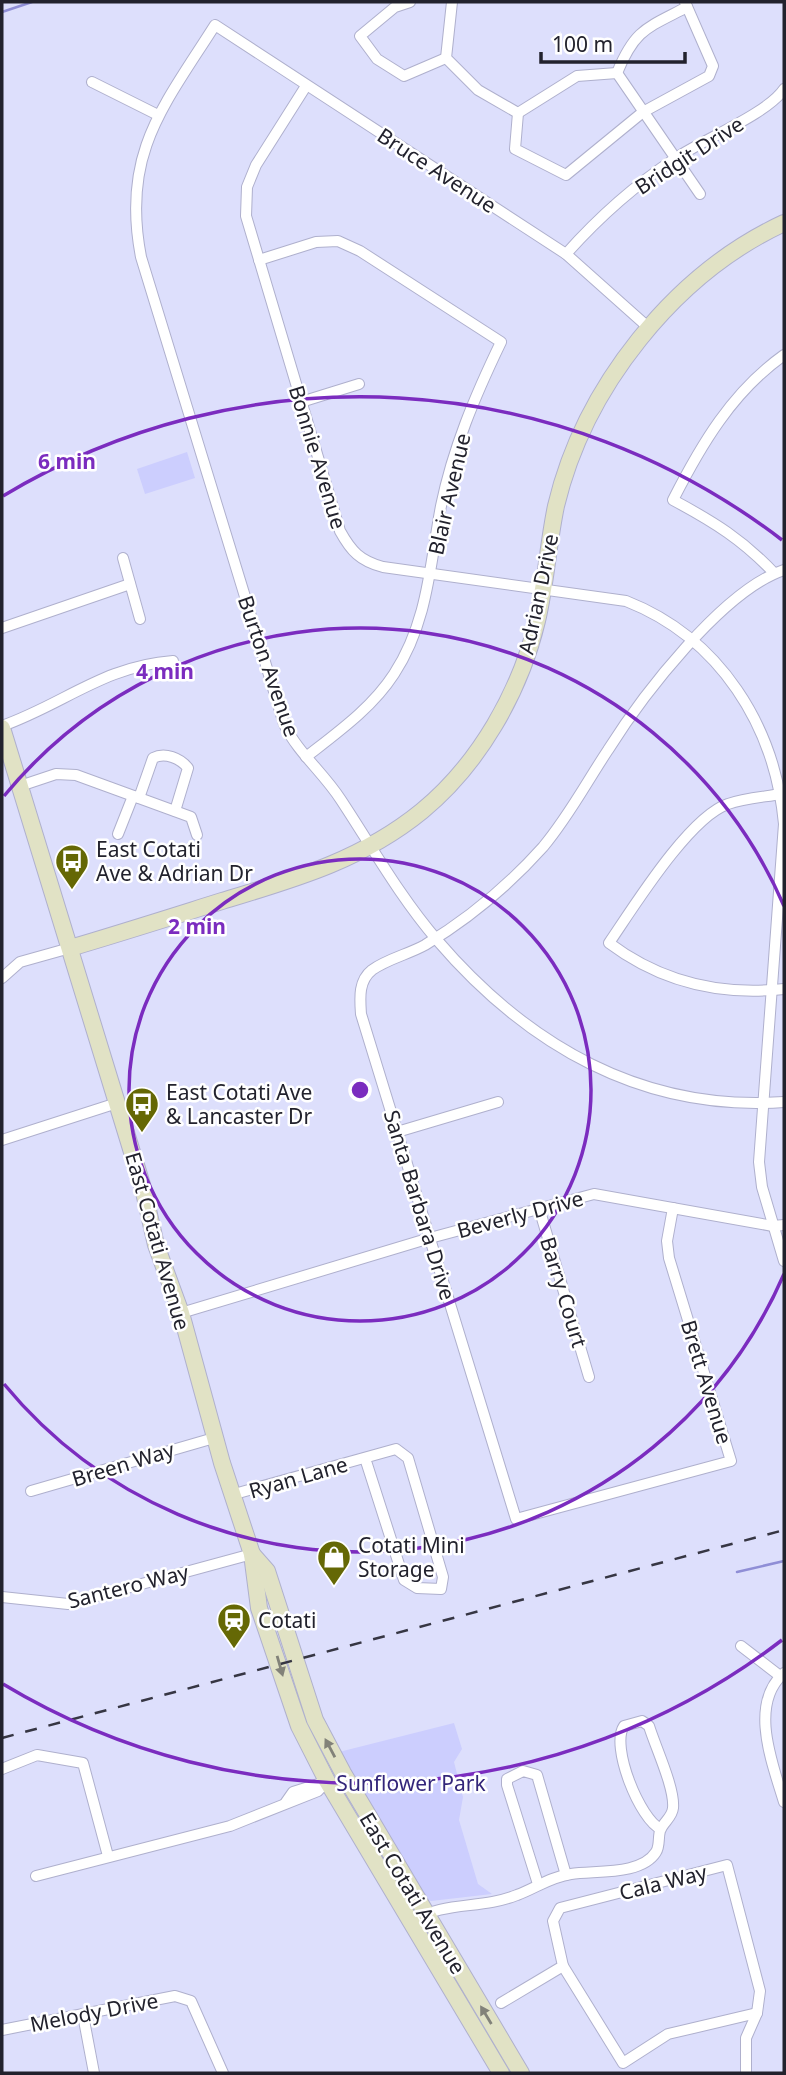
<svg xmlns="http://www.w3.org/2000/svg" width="786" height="2075" font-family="'Noto Sans',sans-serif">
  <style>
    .green { fill: #cccefe }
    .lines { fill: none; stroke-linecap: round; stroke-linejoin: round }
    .stream { stroke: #8f8ed6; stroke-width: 2.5 }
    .street-casing { stroke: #afb0cd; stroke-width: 12 }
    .secondary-casing { stroke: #afb0cd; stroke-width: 18 }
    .street { stroke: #fff; stroke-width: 10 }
    .secondary { stroke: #e1e2c5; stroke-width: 16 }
    .rail { stroke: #363643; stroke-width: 2.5; stroke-dasharray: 12 12; stroke-linecap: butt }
    .oneway { fill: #828279 }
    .ring { fill: none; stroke: #7b2cbf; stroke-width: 3.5 }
    .labels { text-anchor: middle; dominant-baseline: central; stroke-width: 5; stroke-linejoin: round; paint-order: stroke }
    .street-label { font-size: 21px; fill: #22222d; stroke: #fff }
    .poi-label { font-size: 21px; fill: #22222d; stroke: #fff; text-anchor: start }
    .park-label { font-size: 21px; fill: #33267a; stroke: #fff }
    .centre { fill: #7b2cbf; stroke: #fff; stroke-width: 3.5 }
    .ring-label { font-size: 21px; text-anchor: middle; font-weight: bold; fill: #7b2cbf; stroke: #fff; stroke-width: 5; stroke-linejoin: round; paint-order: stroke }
  </style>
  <rect width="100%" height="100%" fill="#dddffc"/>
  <g class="green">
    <path d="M187,452L195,478L145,494L137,469Z"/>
    <path d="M454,1723L462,1749L454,1762L463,1797L459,1820L478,1884L492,1894L431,1901L423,1897L339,1752Z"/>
  </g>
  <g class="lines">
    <g class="stream">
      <path d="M2,12L32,2"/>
      <path d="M737,1572L784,1561"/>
    </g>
    <g class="street-casing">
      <g id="street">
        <path d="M410,2L395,7L360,36L377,59L404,76L446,58"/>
        <path d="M452,2L446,58L478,90L518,113"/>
        <path d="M617,73L700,194"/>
        <path d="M617,73C635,29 647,28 687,7"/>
        <path d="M92,82L158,115"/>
        <path d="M306,86L256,165L247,187L246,216L340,531C351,551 360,561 383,567L626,601C720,638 775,726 784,824L759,1162L762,1187L784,1261"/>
        <path d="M518,113L515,149L566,175L643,112L709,76L713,66L685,2"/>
        <path d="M518,113L577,76L617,73"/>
        <path d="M566,254C598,218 635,185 676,158C704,139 767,114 784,89"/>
        <path d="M259,260L316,242L338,241L360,251L501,342C475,396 453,448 441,506C430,564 428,622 394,674C372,708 338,732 306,757"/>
        <path d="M649,328L566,254L215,25C163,107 121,154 141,257L284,724C298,753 323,772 341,800C372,847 400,897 437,940C527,1045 642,1112 784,1102"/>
        <path d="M301,402L359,384"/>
        <path d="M123,558L140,619"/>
        <path d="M774,573C743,540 714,522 673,500C701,445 732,392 784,355"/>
        <path d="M2,628L130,584"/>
        <path d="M2,726C64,704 104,666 173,661"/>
        <path d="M20,786L56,774L76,775L191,817L197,835"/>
        <path d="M781,794C764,797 744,798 728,804C689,817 633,908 609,943C661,982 719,996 784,989"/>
        <path d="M139,798L153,758C165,752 180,758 188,768L175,811"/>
        <path d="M118,834L133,796"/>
        <path d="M2,978L20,962L70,948"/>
        <path d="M397,1132L498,1102"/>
        <path d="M2,1140L117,1103"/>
        <path d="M539,1208L589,1377"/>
        <path d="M673,1208L667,1241L669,1258L731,1461L516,1519L361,1014C360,999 358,981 372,970C387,959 409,954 425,945C468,919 509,885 543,847C569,816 586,783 608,750C642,696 723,590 784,570"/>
        <path d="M181,1313L430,1238L594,1194L773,1226L784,1225"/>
        <path d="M31,1491L214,1438"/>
        <path d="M231,1495L396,1449L408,1458L443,1577L441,1589L417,1588L404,1580L365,1458"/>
        <path d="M2,1597L68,1604L252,1554"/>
        <path d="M741,1646L780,1676"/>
        <path d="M784,1673C748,1704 773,1765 784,1802"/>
        <path d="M2,1769L37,1755L83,1763L108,1856"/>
        <path d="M286,1802L293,1792L328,1781"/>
        <path d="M36,1876L230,1826L318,1791L327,1781"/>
        <path d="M538,1884L507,1785V1779L523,1771L537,1775L566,1875"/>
        <path d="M409,1922C447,1900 479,1910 517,1895C536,1888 550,1877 571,1874C594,1870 641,1876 656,1852C660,1846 658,1837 660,1831C663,1822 672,1818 673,1808C675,1788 655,1746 649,1726L642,1721L624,1726C610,1746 640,1820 661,1829"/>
        <path d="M563,1966L623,2063L668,2034L757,2013"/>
        <path d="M501,2003L563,1966L553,1921L560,1908L727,1865L760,1991L757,2013L746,2038V2073"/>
        <path d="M83,2015L94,2073"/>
        <path d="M2,2030L175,1996L191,2001L223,2073"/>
      </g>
    </g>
    <g class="secondary-casing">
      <g id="secondary">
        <path d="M2,728L143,1188L156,1245L181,1313L222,1463L252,1554L259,1608L299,1726L327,1781L501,2073"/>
        <path d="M70,948C121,933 171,917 222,901C295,879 362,860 422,811C479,764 520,692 537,621C546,583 548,544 556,506C584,388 674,274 784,223"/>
        <path d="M252,1554L267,1571L315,1720L343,1773L521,2073"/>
      </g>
    </g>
    <use href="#street" class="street"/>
    <use href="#secondary" class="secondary"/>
    <path class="rail" d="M2,1738L784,1530"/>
  </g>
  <defs><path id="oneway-solid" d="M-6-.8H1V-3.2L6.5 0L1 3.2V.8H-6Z" transform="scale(1.75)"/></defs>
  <g class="oneway">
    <use href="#oneway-solid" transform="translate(280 1666) rotate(74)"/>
    <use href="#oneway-solid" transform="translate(330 1748) rotate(-118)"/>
    <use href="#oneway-solid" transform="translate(486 2015) rotate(-121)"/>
  </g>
  <g class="ring">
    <circle cx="360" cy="1090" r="231"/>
    <path d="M784 1274A462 462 0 0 1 4 1384M4 796A462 462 0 0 1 784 906"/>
    <path d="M782 1640A693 693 0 0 1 3 1684M3 496A693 693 0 0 1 782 540"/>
  </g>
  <defs>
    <g id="bus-pin" transform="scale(1.75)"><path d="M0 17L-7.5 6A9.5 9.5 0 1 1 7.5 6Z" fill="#656805" stroke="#fff"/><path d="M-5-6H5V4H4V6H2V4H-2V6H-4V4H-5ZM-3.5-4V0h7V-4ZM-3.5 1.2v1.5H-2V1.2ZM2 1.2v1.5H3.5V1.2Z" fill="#fff"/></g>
    <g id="shop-pin" transform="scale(1.75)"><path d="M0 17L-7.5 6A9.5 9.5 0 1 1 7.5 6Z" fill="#656805" stroke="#fff"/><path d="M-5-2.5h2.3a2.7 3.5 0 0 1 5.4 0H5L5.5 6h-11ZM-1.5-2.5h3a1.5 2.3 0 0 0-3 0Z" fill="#fff"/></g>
    <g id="station-pin" transform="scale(1.75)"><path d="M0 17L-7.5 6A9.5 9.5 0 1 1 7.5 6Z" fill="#656805" stroke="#fff"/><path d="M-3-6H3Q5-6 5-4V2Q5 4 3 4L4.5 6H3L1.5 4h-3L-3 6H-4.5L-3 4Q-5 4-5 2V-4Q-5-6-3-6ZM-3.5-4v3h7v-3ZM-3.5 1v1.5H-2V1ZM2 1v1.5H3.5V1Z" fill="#fff"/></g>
  </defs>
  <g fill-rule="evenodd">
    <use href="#bus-pin" x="72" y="861"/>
    <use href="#bus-pin" x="142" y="1104"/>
    <use href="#shop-pin" x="334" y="1557"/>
    <use href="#station-pin" x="234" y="1620"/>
  </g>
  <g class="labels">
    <g class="street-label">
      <text transform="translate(689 155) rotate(-33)">Bridgit Drive</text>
      <text transform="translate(437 170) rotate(33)">Bruce Avenue</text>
      <text transform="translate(318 457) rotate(73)">Bonnie Avenue</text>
      <text transform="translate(449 494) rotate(-77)">Blair Avenue</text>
      <text transform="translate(538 594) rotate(-78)">Adrian Drive</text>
      <text transform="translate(269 666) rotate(71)">Burton Avenue</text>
      <text transform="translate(420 1205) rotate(73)">Santa Barbara Drive</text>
      <text transform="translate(520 1214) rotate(-15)">Beverly Drive</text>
      <text transform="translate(158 1241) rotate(74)">East Cotati Avenue</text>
      <text transform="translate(564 1292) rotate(73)">Barry Court</text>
      <text transform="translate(707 1382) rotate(73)">Brett Avenue</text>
      <text transform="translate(123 1464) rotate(-17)">Breen Way</text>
      <text transform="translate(298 1477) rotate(-16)">Ryan Lane</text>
      <text transform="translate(128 1586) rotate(-14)">Santero Way</text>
      <text transform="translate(663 1882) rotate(-14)">Cala Way</text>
      <text transform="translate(413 1893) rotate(59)">East Cotati Avenue</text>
      <text transform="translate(94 2012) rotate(-11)">Melody Drive</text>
    </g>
    <g class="poi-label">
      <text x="96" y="849">East Cotati<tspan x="96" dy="24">Ave &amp; Adrian Dr</tspan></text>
      <text x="166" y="1092">East Cotati Ave<tspan x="166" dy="24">&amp; Lancaster Dr</tspan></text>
      <text x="358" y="1545">Cotati Mini<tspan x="358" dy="24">Storage</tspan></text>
      <text x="258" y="1620">Cotati</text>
    </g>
    <g class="park-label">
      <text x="411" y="1783">Sunflower Park</text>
    </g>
  </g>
  <circle cx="360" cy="1090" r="10" class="centre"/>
  <g class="ring-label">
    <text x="67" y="469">6 min</text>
    <text x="165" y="679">4 min</text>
    <text x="197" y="934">2 min</text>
  </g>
  <rect width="786" height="2075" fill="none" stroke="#22222d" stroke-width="7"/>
  <path d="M541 52v10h144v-10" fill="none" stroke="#22222d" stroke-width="3.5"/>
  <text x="552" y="52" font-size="21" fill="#22222d" stroke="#ffffff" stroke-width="5" paint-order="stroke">100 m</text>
</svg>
